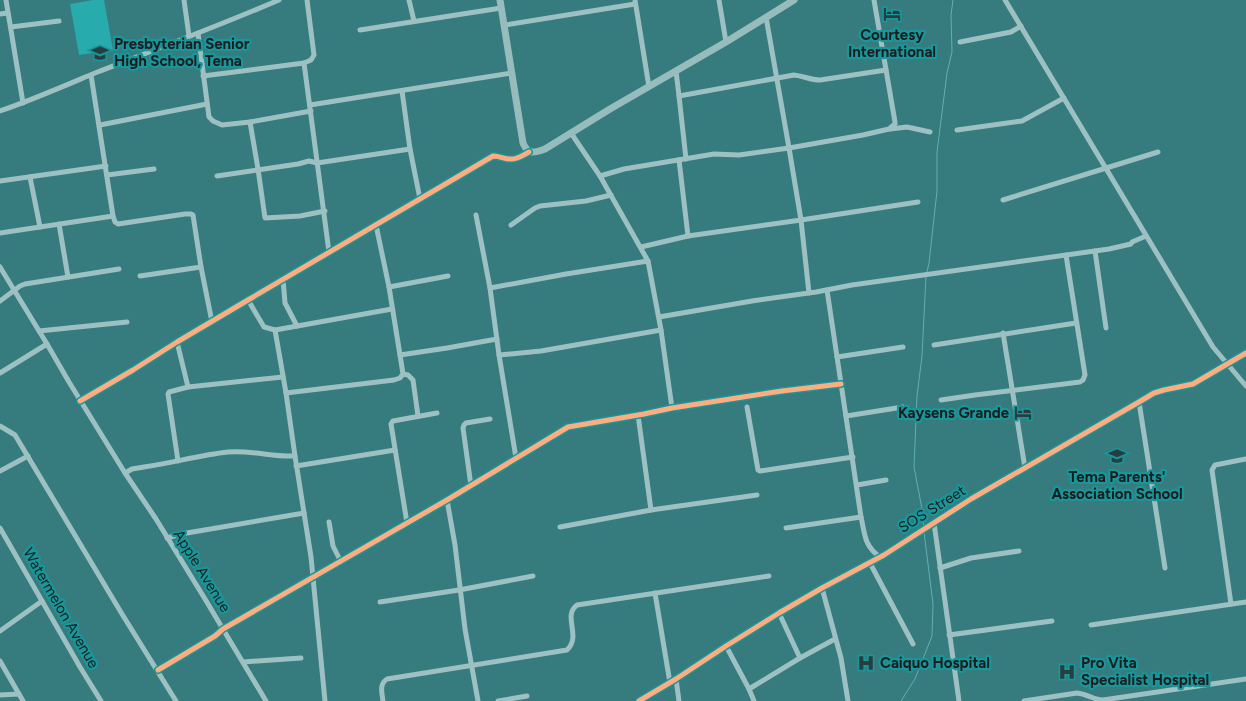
<svg xmlns="http://www.w3.org/2000/svg" width="1246" height="701" font-family="Figtree,sans-serif">
  <style>
    .green { fill: #28abad }
    .lines { fill: none; stroke-linecap: round; stroke-linejoin: round }
    .stream { stroke: #62b0b3; stroke-width: 1 }
    .street { stroke: #9dc1c2; stroke-width: 5 }
    .secondary { stroke: #96bcbd; stroke-width: 7 }
    .cycleway-casing { stroke: #19969a; stroke-width: 8 }
    .cycleway { stroke: #ffac80; stroke-width: 5 }
    .labels { text-anchor: middle; dominant-baseline: central; stroke-width: 4.5; stroke-linejoin: round; paint-order: stroke }
    .poi-label { font-size: 15px; font-weight: bold; fill: #1d1d1d; stroke: #19969a; text-anchor: start }
    .street-label { font-size: 15px; fill: #1d1d1d; stroke: #19969a }
  </style>
  <rect width="100%" height="100%" fill="#367b7d"/>
  <path class="green" d="M93,0H104L113,50L79,55L70,4Z"/>
  <g class="lines">
    <g class="stream">
      <path d="M927,272L929,263L937,191V152L947,73L952,52L951,15L953,0"/>
      <path d="M924,528L922,509L914,467L917,396L922,356L926,276"/>
      <path d="M901,701L915,679L932,636L933,604L924,532"/>
    </g>
    <g class="street">
      <path d="M6,0L23,103"/>
      <path d="M184,0L189,36"/>
      <path d="M307,0L314,55L311,60L304,63L329,252"/>
      <path d="M409,0L414,21"/>
      <path d="M635,0L649,87"/>
      <path d="M719,0L726,42"/>
      <path d="M1005,0L1213,347L1246,386"/>
      <path d="M0,14L8,13"/>
      <path d="M766,17L789,148L863,135L889,129L895,124V122L874,0"/>
      <path d="M505,25L635,4"/>
      <path d="M11,27L59,21"/>
      <path d="M360,30L501,8"/>
      <path d="M198,33L209,117L213,121L222,125L250,122L311,111"/>
      <path d="M960,42L1011,32L1021,26"/>
      <path d="M676,71L679,96L794,75C804,76 810,80 820,80L886,70"/>
      <path d="M91,75L113,216L115,222L118,224L185,214H191L193,215L201,267L212,322"/>
      <path d="M203,76L304,63"/>
      <path d="M402,91L410,149"/>
      <path d="M679,96L686,159"/>
      <path d="M310,105L511,73"/>
      <path d="M0,111C32,100 64,86 95,73C157,49 218,26 279,0"/>
      <path d="M250,122L258,169L265,218L300,216L325,211"/>
      <path d="M100,125L207,104"/>
      <path d="M890,129L907,127L930,132"/>
      <path d="M957,130L1022,121L1064,98"/>
      <path d="M571,133L600,176L648,261L661,330L672,408"/>
      <path d="M679,160L688,236"/>
      <path d="M107,175L154,169"/>
      <path d="M217,176L298,164L309,161L317,163L410,149L420,199"/>
      <path d="M600,176L624,169L714,154L739,155L789,148L801,220L918,202"/>
      <path d="M30,177L40,227"/>
      <path d="M0,181L106,166"/>
      <path d="M1003,200L1158,152"/>
      <path d="M476,215L490,288L499,355L516,458"/>
      <path d="M59,224L68,277"/>
      <path d="M376,225L389,287L400,355L447,348L497,339"/>
      <path d="M511,225L535,208L540,206L586,201L611,195"/>
      <path d="M0,233L113,216"/>
      <path d="M641,247L688,236L801,220L809,293"/>
      <path d="M1095,251L1106,328"/>
      <path d="M0,267L47,344L0,373"/>
      <path d="M140,276L201,267"/>
      <path d="M283,279L285,303L297,326"/>
      <path d="M389,287L448,276"/>
      <path d="M490,288L566,274L648,261"/>
      <path d="M827,290L861,517C865,534 864,546 880,557"/>
      <path d="M248,300L264,327L275,330L392,309"/>
      <path d="M0,301L20,286L25,284L119,269"/>
      <path d="M659,317L752,301L816,292L852,285L1109,249L1131,244L1132,242L1146,236"/>
      <path d="M275,330L286,393L295,456L311,557L325,701"/>
      <path d="M39,331L127,322"/>
      <path d="M1003,333L1025,468"/>
      <path d="M177,342L188,387"/>
      <path d="M47,344L69,382L125,473"/>
      <path d="M934,345L1076,323"/>
      <path d="M499,355L541,351L661,330"/>
      <path d="M837,357L903,347"/>
      <path d="M403,374L408,375L413,380L418,416"/>
      <path d="M286,393L394,380L400,378L403,374L400,355"/>
      <path d="M941,400L975,395L1080,382L1083,380L1085,375L1066,255"/>
      <path d="M80,401L133,370L177,342L248,300L493,156C500,156 504,159 510,159C517,160 523,155 529,152"/>
      <path d="M1139,402L1165,568"/>
      <path d="M747,407L758,470L760,471L853,457"/>
      <path d="M638,415L651,510L757,495"/>
      <path d="M846,416L903,407"/>
      <path d="M0,426L15,435L122,614L176,701"/>
      <path d="M178,461L168,394L169,392L188,387L283,377"/>
      <path d="M296,466L395,450"/>
      <path d="M0,471L28,456"/>
      <path d="M857,485L886,480"/>
      <path d="M471,486L463,428L464,425L466,423L490,419"/>
      <path d="M447,500L455,545L465,629L478,701"/>
      <path d="M329,522L333,546L341,562"/>
      <path d="M407,523L391,424L393,421L437,413"/>
      <path d="M934,523L959,701"/>
      <path d="M560,527L651,510"/>
      <path d="M0,528L80,667L101,701"/>
      <path d="M786,528L861,517"/>
      <path d="M167,538L181,534L304,513"/>
      <path d="M870,563L913,644"/>
      <path d="M940,568L971,558L1019,551"/>
      <path d="M822,588L841,658L848,701"/>
      <path d="M655,593L670,683"/>
      <path d="M380,602L459,590L533,576"/>
      <path d="M1231,604L1212,470L1215,465L1246,459"/>
      <path d="M779,613L800,658"/>
      <path d="M1091,625L1246,602"/>
      <path d="M0,631L42,601"/>
      <path d="M949,635L1052,621"/>
      <path d="M726,646L749,689L754,701"/>
      <path d="M0,661L23,701"/>
      <path d="M243,662L301,658"/>
      <path d="M158,670L215,636L223,629L447,500L568,427L644,414L672,408L782,391L841,384"/>
      <path d="M676,679L679,701"/>
      <path d="M749,689L800,658L835,639"/>
      <path d="M0,695L19,694"/>
      <path d="M266,701L205,599L156,519L125,473L132,469L144,467C172,463 200,455 228,452C251,450 273,457 295,456"/>
      <path d="M383,701C382,693 379,684 387,679L567,650C582,636 562,616 577,605L769,576"/>
      <path d="M498,701L527,696"/>
      <path d="M639,701L676,679L726,646L779,613L822,588L884,555L971,499L1139,402L1154,393L1164,390L1193,384L1246,353"/>
      <path d="M1024,701L1077,693C1087,694 1094,700 1103,700L1246,679"/>
    </g>
    <path class="secondary" d="M500,0L523,143C528,155 534,153 545,149L610,109L726,42L794,0"/>
    <g class="cycleway-casing">
      <g id="cycleway">
        <path d="M80,401L133,370L177,342L248,300L493,156C500,156 504,159 510,159C517,160 523,155 529,152"/>
        <path d="M158,670L215,636L223,629L447,500L568,427L644,414L672,408L782,391L841,384"/>
        <path d="M639,701L676,679L726,646L779,613L822,588L884,555L971,499L1139,402L1154,393L1164,390L1193,384L1246,353"/>
      </g>
    </g>
    <use href="#cycleway" class="cycleway"/>
  </g>
  <defs>
    <g id="hotel-bare" transform="scale(1.35)"><path d="M-6-4.5h1.5V1H6V5H4.5V3h-9V5H-6ZM-4 0a1.8 1.8 0 1 1 3.6 0ZM.5 0V-2.5h3Q6-2.5 6 0Z" fill="#263e3f" stroke="#19969a" stroke-width="2.5" paint-order="stroke"/></g>
    <g id="school-bare" transform="scale(1.35)"><path d="M0-5L7-2L0 1L-7-2ZM-4 1L0 2.5L4 1V4Q0 6-4 4Z" fill="#263e3f" stroke="#19969a" stroke-width="2.5" paint-order="stroke"/></g>
    <g id="hospital-bare" transform="scale(1.35)"><path d="M-5-5h3v3.5h4V-5h3V5h-3V1.5h-4V5h-3Z" fill="#263e3f" stroke="#19969a" stroke-width="2.5" paint-order="stroke"/></g>
  </defs>
  <g fill-rule="evenodd">
    <use href="#hotel-bare" x="892" y="14"/>
    <use href="#school-bare" x="100" y="53"/>
    <use href="#hotel-bare" x="1023" y="413"/>
    <use href="#school-bare" x="1117" y="456"/>
    <use href="#hospital-bare" x="866" y="663"/>
    <use href="#hospital-bare" x="1067" y="672"/>
  </g>
  <g class="labels">
    <g class="poi-label">
      <text x="892" y="35" text-anchor="middle">Courtesy<tspan x="892" dy="17">International</tspan></text>
      <text x="114" y="44">Presbyterian Senior<tspan x="114" dy="17">High School, Tema</tspan></text>
      <text x="1009" y="413" text-anchor="end">Kaysens Grande</text>
      <text x="1117" y="477" text-anchor="middle">Tema Parents'<tspan x="1117" dy="17">Association School</tspan></text>
      <text x="880" y="663">Caiquo Hospital</text>
      <text x="1081" y="663">Pro Vita<tspan x="1081" dy="17">Specialist Hospital</tspan></text>
    </g>
    <g class="street-label">
      <text transform="translate(932 509) rotate(-32)">SOS Street</text>
      <text transform="translate(202 571) rotate(58)">Apple Avenue</text>
      <text transform="translate(61 608) rotate(60)">Watermelon Avenue</text>
    </g>
  </g>
</svg>
